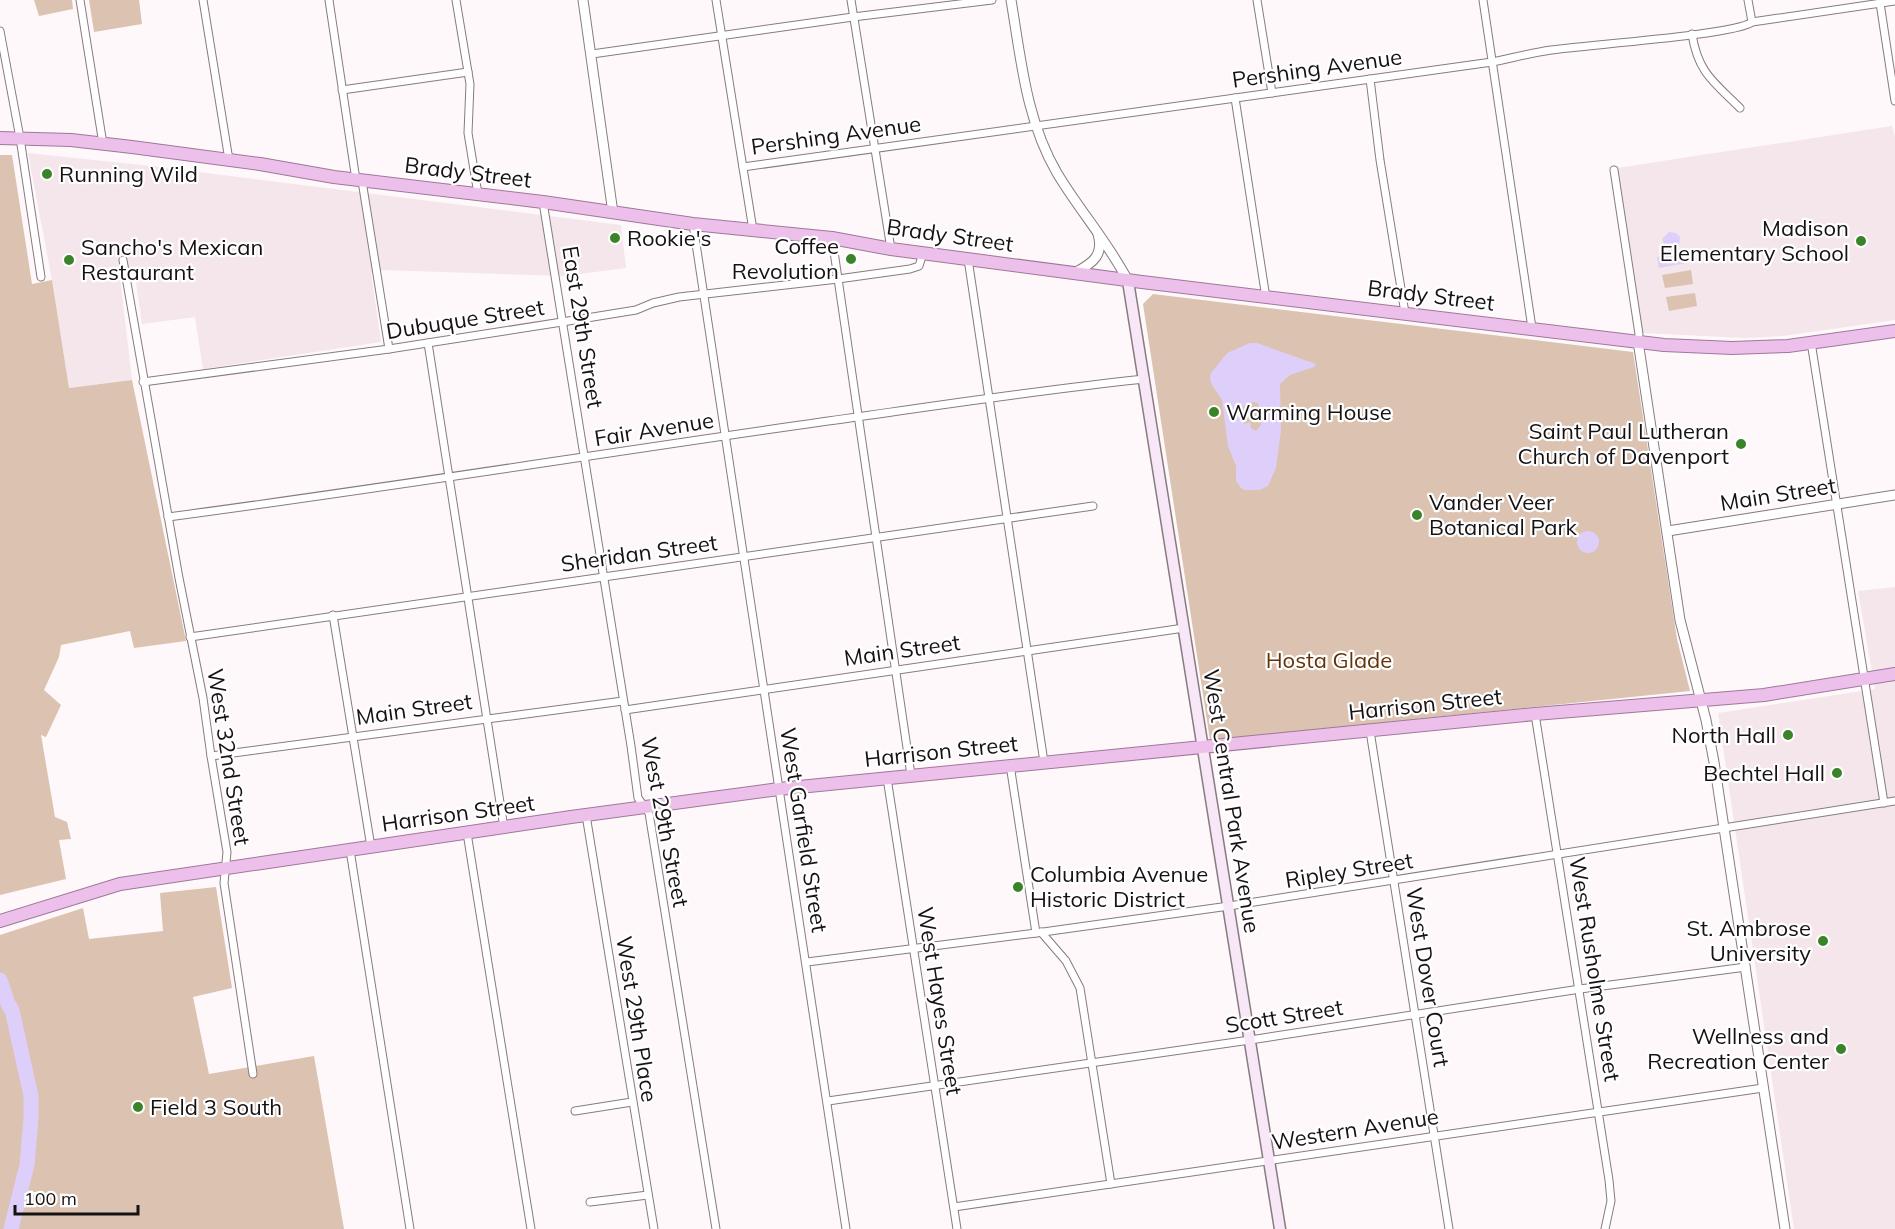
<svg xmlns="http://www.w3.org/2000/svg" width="1895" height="1229" font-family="Mulish,sans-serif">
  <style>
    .built { fill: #f4e6ea }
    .green { fill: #dbc2b1 }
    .water { fill: #ddcff9; fill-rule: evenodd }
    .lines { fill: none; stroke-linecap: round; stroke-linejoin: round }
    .river { stroke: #ddcff9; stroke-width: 15 }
    .minor-casing { stroke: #887b7f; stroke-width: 9 }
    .tertiary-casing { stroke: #887b7f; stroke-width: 11 }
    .secondary-casing { stroke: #887b7f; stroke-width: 13 }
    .trunk-casing { stroke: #9e789a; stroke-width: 14 }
    .minor { stroke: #fff; stroke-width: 7 }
    .tertiary { stroke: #fff; stroke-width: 9 }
    .secondary { stroke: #f8e7f7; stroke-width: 10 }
    .trunk { stroke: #ecc0ea; stroke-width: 12 }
    .poi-dot { fill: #3a8329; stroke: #fff; stroke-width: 2 }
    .labels { text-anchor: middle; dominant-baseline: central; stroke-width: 4.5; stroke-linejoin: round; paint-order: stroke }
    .street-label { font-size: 22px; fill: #161112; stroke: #fff }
    .poi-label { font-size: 22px; fill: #161112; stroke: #fff; text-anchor: start }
    .park-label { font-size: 22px; fill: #643206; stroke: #fff }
  </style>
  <rect width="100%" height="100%" fill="#fef8fa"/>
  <g class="built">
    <path d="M1892,126L1895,136V320L1783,336L1744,338L1642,333L1617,168Z"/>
    <path d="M28,153L151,166L621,225L626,268L564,276L383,270L371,273L381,342L203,369L195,317L142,324L134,269H119L132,380L69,388L52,280Z"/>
    <path d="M1895,587V1229H1794L1718,713L1875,689L1858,591Z"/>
  </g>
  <g class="green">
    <path d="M34,0H72L73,9L39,16Z"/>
    <path d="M89,0H139L142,24L94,32Z"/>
    <path d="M0,155H12L32,284L52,280L69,388L132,380L186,641L134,648L130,631L61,645L59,657L44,690L61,705L46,737L41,735L55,817L67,822L71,839L59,840L66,879L0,895Z"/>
    <path d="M1691,270L1693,284L1665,288L1662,275Z"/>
    <path d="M1695,293L1697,306L1669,311L1666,297Z"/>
    <path d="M1153,294L1633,352L1677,639L1690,691L1210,740L1143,304Z"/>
    <path d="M216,887L232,988L193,997L209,1074L314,1056L344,1229H0V935L83,908L89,939L163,931L160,893Z"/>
  </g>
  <g class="water">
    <path d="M1669,232L1676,233L1680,237L1679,246L1675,250V253L1685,252L1687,263L1659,268L1657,257L1672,254L1671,250L1665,247L1662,239Z"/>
    <path d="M1250,343H1257L1316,364L1314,367L1290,375L1280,384L1281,431L1276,468L1268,486L1259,490H1245L1241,488L1236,481V466L1228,446L1222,400L1212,385L1210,379L1211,373L1227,353ZM1253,402L1257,403L1262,411L1261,425L1256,431L1251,428L1250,422L1244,424L1241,412L1244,405Z"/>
    <circle cx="1588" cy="542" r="11"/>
  </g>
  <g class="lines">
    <path class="river" d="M0,980L8,1004L12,1010L31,1096V1118L27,1165L11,1229"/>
    <g class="minor-casing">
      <g id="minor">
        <path d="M80,0L103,144"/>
        <path d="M203,0L229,160"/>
        <path d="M329,0L356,180"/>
        <path d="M456,0L470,84L468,133L478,194"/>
        <path d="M716,0L753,230"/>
        <path d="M851,0L891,249"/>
        <path d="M1257,0L1272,93"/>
        <path d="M1483,0L1532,328"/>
        <path d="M1748,0L1752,22"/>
        <path d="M1880,3L1895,101"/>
        <path d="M0,31L20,138L41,277"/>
        <path d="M1692,34C1698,73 1714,82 1740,108"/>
        <path d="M592,54L853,17L992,0"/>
        <path d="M1370,79L1380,160L1405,313"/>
        <path d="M342,90L468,72"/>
        <path d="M1235,98L1266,298"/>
        <path d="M743,167L1492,62C1512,58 1531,53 1551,50C1583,45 1736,35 1752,22L1895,1"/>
        <path d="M1614,170L1639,334L1638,341"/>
        <path d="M362,181L389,349"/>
        <path d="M543,202L631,746L638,798L649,813L716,1229"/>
        <path d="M693,224L846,1229"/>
        <path d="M832,238L911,775"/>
        <path d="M968,259L1044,762"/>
        <path d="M123,260L179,578L203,698L211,756L227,852L224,883L253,1074"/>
        <path d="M1811,342L1884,803"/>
        <path d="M428,343L504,828"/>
        <path d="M143,382L389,349L562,322L636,310L653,303L679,297L838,279L910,269L919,266L923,253"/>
        <path d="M168,517C386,488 603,453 821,422C929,407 1037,390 1145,379"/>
        <path d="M333,615L371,847"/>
        <path d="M190,637L1093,506"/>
        <path d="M625,710L1184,628"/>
        <path d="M1535,714L1609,1180L1611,1201L1605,1229"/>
        <path d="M1370,731L1449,1229"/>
        <path d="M211,756L623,701"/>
        <path d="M1010,765L1036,933"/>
        <path d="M887,778L957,1229"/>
        <path d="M586,815L654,1229"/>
        <path d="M467,833L531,1229"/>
        <path d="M350,850L410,1229"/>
        <path d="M1041,932L1066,961L1080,988L1111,1184"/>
        <path d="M807,962L1036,933L1229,906L1895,801"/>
        <path d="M828,1101L1250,1040L1580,989L1746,967"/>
        <path d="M575,1111L632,1102"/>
        <path d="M590,1202L648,1195"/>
        <path d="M954,1207L1763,1088"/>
      </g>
    </g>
    <g class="tertiary-casing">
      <g id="tertiary">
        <path d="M583,0L613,213"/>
        <path d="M1011,0C1021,59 1026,120 1057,173C1079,210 1108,242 1128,281"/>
        <path d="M1076,272C1093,263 1104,255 1098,234"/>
        <path d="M1638,341L1680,620L1706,720L1714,762L1785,1229"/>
        <path d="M1668,531L1895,495"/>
      </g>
    </g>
    <g class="secondary-casing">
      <path id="secondary" d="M1128,281L1280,1229"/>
    </g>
    <g class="trunk-casing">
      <g id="trunk">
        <path d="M0,138L71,140L132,147L260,164L334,177L543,202L693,224L832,238L891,249L1142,282L1664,345L1732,348L1788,346L1895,331"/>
        <path d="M0,921L120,884L571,817L779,789L1535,714L1764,695L1895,674"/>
      </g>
    </g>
    <use href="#minor" class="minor"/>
    <use href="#tertiary" class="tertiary"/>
    <use href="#secondary" class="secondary"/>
    <use href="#trunk" class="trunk"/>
  </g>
  <g class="poi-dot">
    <circle cx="47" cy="174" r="6"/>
    <circle cx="615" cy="238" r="6"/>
    <circle cx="1861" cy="241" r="6"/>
    <circle cx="851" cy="259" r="6"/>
    <circle cx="69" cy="260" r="6"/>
    <circle cx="1214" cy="412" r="6"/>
    <circle cx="1741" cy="444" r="6"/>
    <circle cx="1417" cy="515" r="6"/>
    <circle cx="1788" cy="735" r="6"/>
    <circle cx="1837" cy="773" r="6"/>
    <circle cx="1018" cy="887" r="6"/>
    <circle cx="1823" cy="941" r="6"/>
    <circle cx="1841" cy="1049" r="6"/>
    <circle cx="138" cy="1107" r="6"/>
  </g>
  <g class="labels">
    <g class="street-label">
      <text transform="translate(1317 68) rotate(-8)">Pershing Avenue</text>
      <text transform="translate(836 135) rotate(-8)">Pershing Avenue</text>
      <text transform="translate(468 172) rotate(7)">Brady Street</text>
      <text transform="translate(950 235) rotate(8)">Brady Street</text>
      <text transform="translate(1431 295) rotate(7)">Brady Street</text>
      <text transform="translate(465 319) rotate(-9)">Dubuque Street</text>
      <text transform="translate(583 327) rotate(81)">East 29th Street</text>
      <text transform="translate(654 429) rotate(-9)">Fair Avenue</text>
      <text transform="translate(1778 494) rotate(-9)">Main Street</text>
      <text transform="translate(639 553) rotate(-8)">Sheridan Street</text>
      <text transform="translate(902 650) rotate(-8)">Main Street</text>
      <text transform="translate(1425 704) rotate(-6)">Harrison Street</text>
      <text transform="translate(414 709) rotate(-8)">Main Street</text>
      <text transform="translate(941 751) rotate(-6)">Harrison Street</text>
      <text transform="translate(229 757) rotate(81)">West 32nd Street</text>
      <text transform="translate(1232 801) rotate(81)">West Central Park Avenue</text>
      <text transform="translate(458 813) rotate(-8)">Harrison Street</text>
      <text transform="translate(665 822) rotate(79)">West 29th Street</text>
      <text transform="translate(804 830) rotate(81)">West Garfield Street</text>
      <text transform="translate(1349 870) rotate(-9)">Ripley Street</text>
      <text transform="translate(1595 969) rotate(81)">West Rusholme Street</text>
      <text transform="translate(1428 977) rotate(81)">West Dover Court</text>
      <text transform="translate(940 1001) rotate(81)">West Hayes Street</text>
      <text transform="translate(1284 1016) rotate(-9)">Scott Street</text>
      <text transform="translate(637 1019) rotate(81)">West 29th Place</text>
      <text transform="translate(1355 1129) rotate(-9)">Western Avenue</text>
    </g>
    <g class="poi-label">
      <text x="59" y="174">Running Wild</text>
      <text x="1849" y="228" text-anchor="end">Madison<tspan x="1849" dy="25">Elementary School</tspan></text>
      <text x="627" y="238">Rookie's</text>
      <text x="839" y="246" text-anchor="end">Coffee<tspan x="839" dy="25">Revolution</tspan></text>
      <text x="81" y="247">Sancho's Mexican<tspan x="81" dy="25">Restaurant</tspan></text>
      <text x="1226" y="412">Warming House</text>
      <text x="1729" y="431" text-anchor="end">Saint Paul Lutheran<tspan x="1729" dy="25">Church of Davenport</tspan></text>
      <text x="1429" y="502">Vander Veer<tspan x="1429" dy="25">Botanical Park</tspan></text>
      <text x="1776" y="735" text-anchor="end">North Hall</text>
      <text x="1825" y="773" text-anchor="end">Bechtel Hall</text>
      <text x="1030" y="874">Columbia Avenue<tspan x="1030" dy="25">Historic District</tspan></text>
      <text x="1811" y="928" text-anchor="end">St. Ambrose<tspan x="1811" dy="25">University</tspan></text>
      <text x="1829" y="1036" text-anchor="end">Wellness and<tspan x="1829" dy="25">Recreation Center</tspan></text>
      <text x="150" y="1107">Field 3 South</text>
    </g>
    <g class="park-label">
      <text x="1329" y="660">Hosta Glade</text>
    </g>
  </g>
  <path d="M15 1205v9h123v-9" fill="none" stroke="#161112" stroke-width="3"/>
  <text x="24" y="1205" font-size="18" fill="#161112" stroke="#ffffff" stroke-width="4.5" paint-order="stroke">100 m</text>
</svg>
